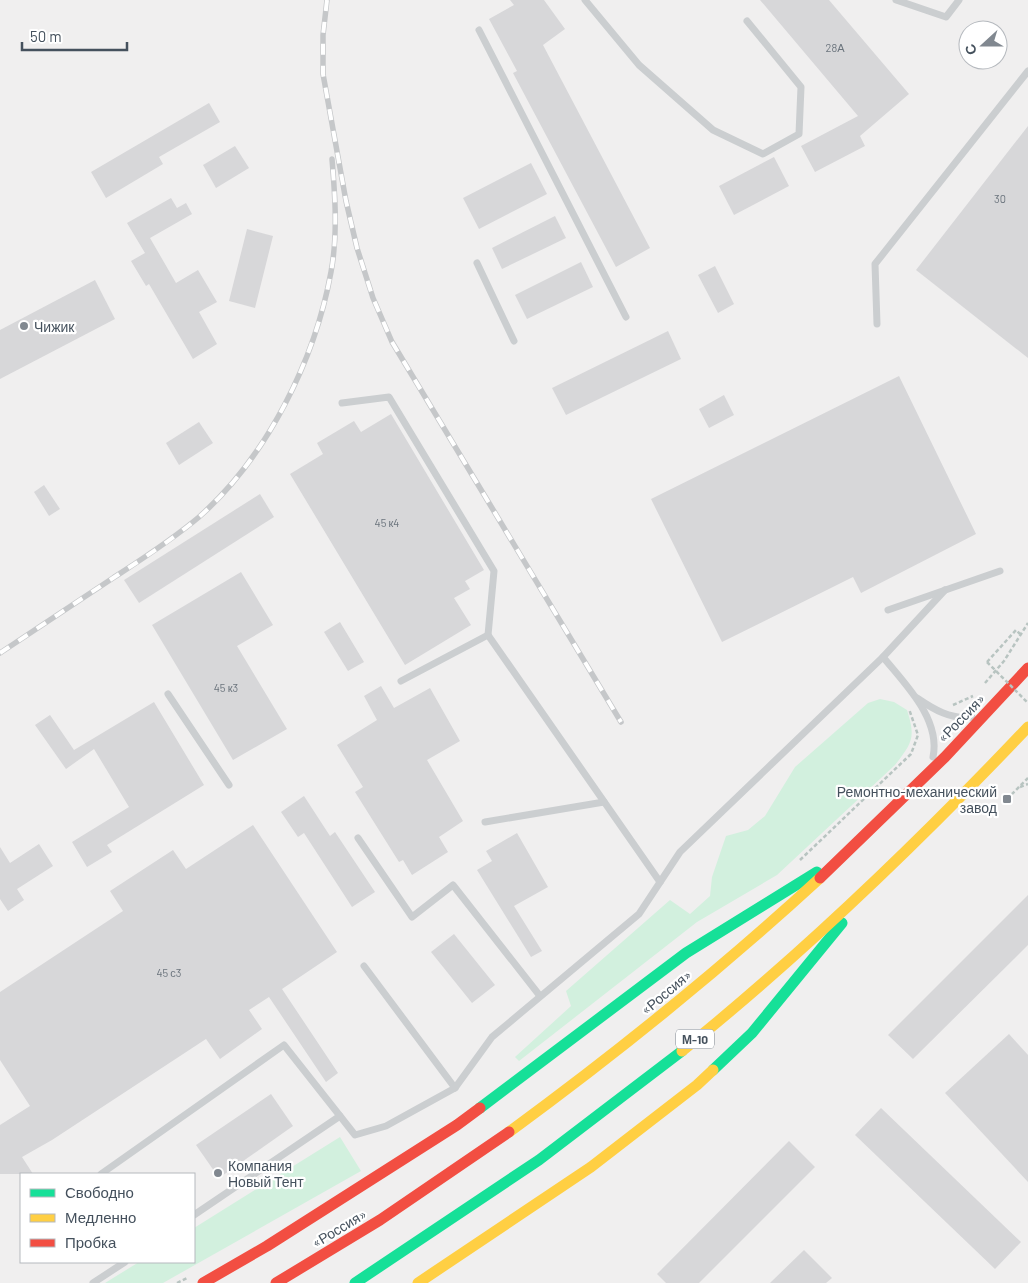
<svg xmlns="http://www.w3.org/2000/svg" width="1028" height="1283" font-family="Barlow,sans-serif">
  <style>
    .grass { fill: #d2f0de }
    .building { fill: #d7d7d9 }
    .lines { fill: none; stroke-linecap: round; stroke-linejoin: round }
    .path { stroke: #b8c4c1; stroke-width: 2.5; stroke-dasharray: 4 2.5; stroke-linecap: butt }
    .lane { stroke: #cbced0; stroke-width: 7 }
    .fast { stroke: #16e098; stroke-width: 11 }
    .slow { stroke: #ffcf43; stroke-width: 11 }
    .jam { stroke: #f24e42; stroke-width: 11 }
    .rail-casing { stroke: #c5c7c9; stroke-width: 5.5 }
    .rail { stroke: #fff; stroke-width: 4; stroke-dasharray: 11; stroke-linecap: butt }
    .path-bridge { stroke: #b8c4c1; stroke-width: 2.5; stroke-dasharray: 4 2.5; stroke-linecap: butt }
    .poi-dot { fill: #818890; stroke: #fff; stroke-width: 2 }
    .labels { text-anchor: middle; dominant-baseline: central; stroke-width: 4.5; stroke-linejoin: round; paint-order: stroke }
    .number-label { font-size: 11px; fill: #6b747d }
    .shield { fill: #fff; stroke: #7d858e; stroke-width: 1 }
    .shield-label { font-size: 12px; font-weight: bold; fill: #45515d }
    .poi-label { font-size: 14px; fill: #45515d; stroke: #fff; text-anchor: start }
    .street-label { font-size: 14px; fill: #45515d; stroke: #fff }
  </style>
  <rect width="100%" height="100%" fill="#f0efef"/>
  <g class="grass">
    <path d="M880,699L894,702L907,710C916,738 912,743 895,765L777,875L697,922L519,1061L515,1057L571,1006L566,991L670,900L690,914L710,896L712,877L726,836L748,830L765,816L795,767L868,703Z"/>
    <path d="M340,1137L361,1171L163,1283H105L139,1262H194V1228Z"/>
  </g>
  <g class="building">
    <path d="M510,0H544L565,29L543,45L650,248L616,267L513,73L517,71L489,19L514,5Z"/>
    <path d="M760,0H829L909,94L860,136L865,146L815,172L801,146L858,116Z"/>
    <path d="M209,103L220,122L159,157L163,164L106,198L91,172Z"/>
    <path d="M1028,126V358L916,270Z"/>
    <path d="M235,146L249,168L216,188L203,165Z"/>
    <path d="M774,157L789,186L734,215L719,186Z"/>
    <path d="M531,163L547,194L479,229L463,198Z"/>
    <path d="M171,198L177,208L186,203L192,214L150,238L176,283L198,270L217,302L199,312L217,344L193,359L149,284L146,286L131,261L145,253L127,223Z"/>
    <path d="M555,216L566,238L502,269L492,248Z"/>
    <path d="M247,229L273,236L255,308L229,301Z"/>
    <path d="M581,262L593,287L527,319L515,295Z"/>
    <path d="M715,266L734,304L718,313L698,275Z"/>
    <path d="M95,280L115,319L0,379V330Z"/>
    <path d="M668,331L681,359L566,415L552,388Z"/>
    <path d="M899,376L976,534L861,593L853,577L722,642L651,499Z"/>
    <path d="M724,395L734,415L709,428L699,409Z"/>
    <path d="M391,414L484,570L465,581L470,589L454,598L471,625L405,665L290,474L323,454L317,443L354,421L361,432Z"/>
    <path d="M199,422L213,443L179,465L166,443Z"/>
    <path d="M44,485L60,509L49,516L34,492Z"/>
    <path d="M260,494L274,517L139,603L124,580Z"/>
    <path d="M241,572L273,625L237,646L287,729L233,760L152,625Z"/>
    <path d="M340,622L364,662L348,671L324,632Z"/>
    <path d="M381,686L394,708L430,688L460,741L427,760L463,821L439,837L448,852L412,875L403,860L399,862L355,792L363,787L337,745L377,720L364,696Z"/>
    <path d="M154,702L204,785L107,845L112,852L87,867L72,842L129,807L94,749L66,769L35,725L50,715L74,750Z"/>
    <path d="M304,796L330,836L335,832L375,892L352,907L304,833L298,837L281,812Z"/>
    <path d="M253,825L337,952L282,989L338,1073L326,1082L269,997L249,1010L262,1029L220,1059L206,1039L52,1140L22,1157L33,1174H0V1125L30,1106L0,1060V992L123,911L110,891L173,850L186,869Z"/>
    <path d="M517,833L548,887L514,906L542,951L531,957L477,870L492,861L486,851Z"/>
    <path d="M39,844L53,866L17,889L24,900L8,911L0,899V847L10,863Z"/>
    <path d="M1028,895V945L913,1059L888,1035Z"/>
    <path d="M454,934L495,985L472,1003L431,952Z"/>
    <path d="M1009,1034L1028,1055V1182L945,1093Z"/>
    <path d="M271,1094L293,1126L219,1178L196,1145Z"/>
    <path d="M881,1108L1021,1242L995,1269L855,1135Z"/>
    <path d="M789,1141L815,1167L699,1283H666L657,1274Z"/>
    <path d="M804,1250L832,1278L826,1283H770Z"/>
  </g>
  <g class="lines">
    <g class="path">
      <path d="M987,662L1016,630L1020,634"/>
      <path d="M985,683L1004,661L1028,623"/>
      <path d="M953,705L973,696"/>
      <path d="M1020,787L1028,784"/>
      <path d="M1007,799L1028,778"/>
      <path d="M800,860L911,754L918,735L909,709"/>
      <path d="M177,1283L187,1278"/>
    </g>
    <g class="lane">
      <path d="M585,0L639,65L713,130L763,154L799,134L801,87L747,21"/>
      <path d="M896,0L946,17L959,0"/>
      <path d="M479,30L626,317"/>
      <path d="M477,263L514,341"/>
      <path d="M877,324L875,264L1028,71"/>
      <path d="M342,403L389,397L494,571L488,635"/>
      <path d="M888,610L1000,571"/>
      <path d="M883,657C905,684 941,719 933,757"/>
      <path d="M401,681L488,635L660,882"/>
      <path d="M168,694L229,785"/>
      <path d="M917,698C933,709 951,720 972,717"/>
      <path d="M485,822L604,802"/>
      <path d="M358,838L412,917L453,885L540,996"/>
      <path d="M364,966L455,1088"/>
      <path d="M101,1174L284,1045L355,1135L386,1126L455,1088L492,1037L639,914L680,852L883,657L945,590"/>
      <path d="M194,1215L340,1116"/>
      <path d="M93,1283L125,1262"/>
    </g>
    <g class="fast">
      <path d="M713,1070L752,1033L842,923"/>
      <path d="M480,1108L686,953L817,872"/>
      <path d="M355,1283L539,1160L682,1051"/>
    </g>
    <g class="slow">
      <path d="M682,1051C806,951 919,842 1028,727"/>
      <path d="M509,1132C617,1053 721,969 820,878"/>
      <path d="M418,1283L591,1167L697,1085L713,1070"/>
    </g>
    <g class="jam">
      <path d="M820,878L945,757L1028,668"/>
      <path d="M203,1283L267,1246L457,1125L480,1108"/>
      <path d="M276,1283L380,1220L509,1132"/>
    </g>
    <g class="rail-casing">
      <g id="rail">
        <path d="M327,0L323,35V74L346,201L357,248L373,298L392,342L621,722"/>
        <path d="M0,653C38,628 75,603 113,578C142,559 172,540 199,517C267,457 315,360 331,272C338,235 335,195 332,159"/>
      </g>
    </g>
    <use href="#rail" class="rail"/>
    <path class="path-bridge" d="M987,662L1028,703"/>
  </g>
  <g class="poi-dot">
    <circle cx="24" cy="326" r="5"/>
    <rect x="1002" y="794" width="10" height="10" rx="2.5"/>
    <circle cx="218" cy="1173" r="5"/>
  </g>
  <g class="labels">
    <g class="number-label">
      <text x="835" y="47">28А</text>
      <text x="1000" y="198">30</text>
      <text x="387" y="522">45 к4</text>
      <text x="226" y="687">45 к3</text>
      <text x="169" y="972">45 с3</text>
    </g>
    <rect class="shield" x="676" y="1029.5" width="38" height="19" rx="4"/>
    <g class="shield-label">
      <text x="695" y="1039">М-10</text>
    </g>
    <g class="poi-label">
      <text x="34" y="326">Чижик</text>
      <text x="997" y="791" text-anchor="end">Ремонтно-механический<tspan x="997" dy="16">завод</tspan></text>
      <text x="228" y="1165">Компания<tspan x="228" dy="16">Новый Тент</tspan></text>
    </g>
    <g class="street-label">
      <text transform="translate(961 718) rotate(-46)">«Россия»</text>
      <text transform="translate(666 992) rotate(-40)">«Россия»</text>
      <text transform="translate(339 1228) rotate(-31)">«Россия»</text>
    </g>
  </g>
  <rect x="20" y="1173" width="175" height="90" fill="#ffffff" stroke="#b5b9be"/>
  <rect x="30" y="1189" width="25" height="8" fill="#16e098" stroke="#b5b9be"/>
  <text x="65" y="1198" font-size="15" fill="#45515d">Свободно</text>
  <rect x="30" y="1214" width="25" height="8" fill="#ffcf43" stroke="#b5b9be"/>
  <text x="65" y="1223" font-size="15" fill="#45515d">Медленно</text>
  <rect x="30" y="1239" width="25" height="8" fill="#f24e42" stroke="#b5b9be"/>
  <text x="65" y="1248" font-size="15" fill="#45515d">Пробка</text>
  <g transform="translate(983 45) rotate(249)"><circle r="24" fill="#ffffff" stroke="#b5b9be"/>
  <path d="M0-4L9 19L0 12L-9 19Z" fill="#818890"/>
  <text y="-8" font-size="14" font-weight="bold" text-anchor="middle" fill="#45515d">С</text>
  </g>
  <path d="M22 42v8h105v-8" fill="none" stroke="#45515d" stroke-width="2.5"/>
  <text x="30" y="42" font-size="15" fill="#45515d" stroke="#ffffff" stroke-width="4" paint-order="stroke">50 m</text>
</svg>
